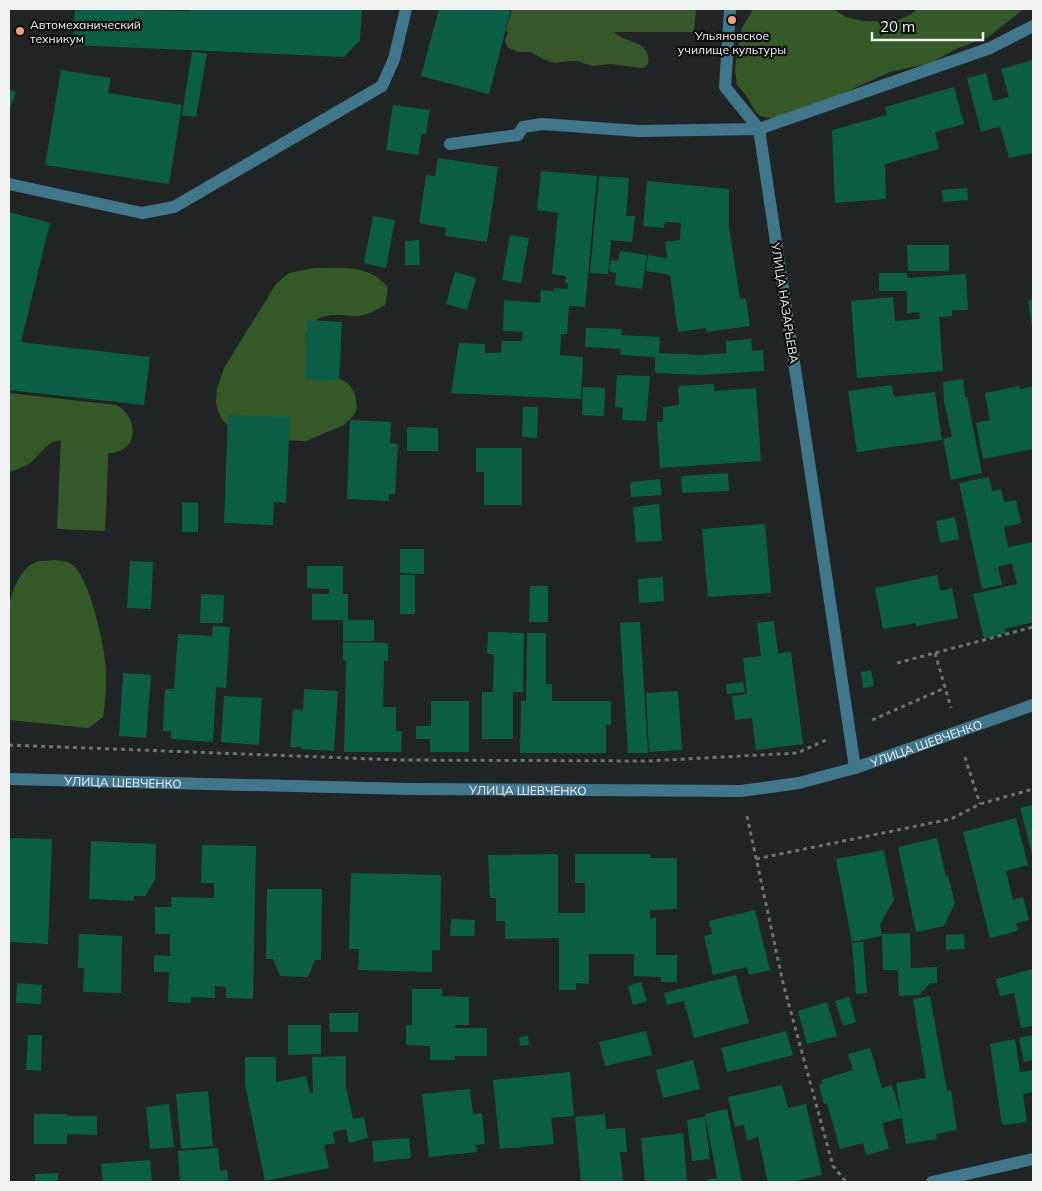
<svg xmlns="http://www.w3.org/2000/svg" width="1042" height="1191" font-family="Mulish,sans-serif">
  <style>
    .green { fill: #38572c }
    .forest { fill: #365929 }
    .building { fill: #0c5f46 }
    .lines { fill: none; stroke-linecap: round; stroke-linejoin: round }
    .path { stroke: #707373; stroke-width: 3; stroke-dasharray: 4 4; stroke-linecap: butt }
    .service { stroke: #41768b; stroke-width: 12 }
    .minor { stroke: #41768b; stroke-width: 12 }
    .poi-dot { fill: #efa377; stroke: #0d0e0e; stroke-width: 2 }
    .labels { text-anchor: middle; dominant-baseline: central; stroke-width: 4.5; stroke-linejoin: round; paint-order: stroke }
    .poi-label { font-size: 12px; fill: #f1f3f3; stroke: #0d0e0e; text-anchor: start }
    .street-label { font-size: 12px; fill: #f1f3f3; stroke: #0d0e0e }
  </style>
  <rect width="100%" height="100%" fill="#222525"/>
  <g class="green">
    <path d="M512,9H696L694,32H614C627,45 651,39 648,64L645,67L640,68L611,64L593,66L577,61H569L555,63L543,59L531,52H518L507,47L505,40L508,32L506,31Z"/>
    <path d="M61,436L109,437L105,531L57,529Z"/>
  </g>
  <g class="forest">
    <path d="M753,9H833L846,17L863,21L893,22L912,14L916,9H1024L988,37L956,49L931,63L890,72L828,100L784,115L770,118L760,116L755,111L746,95L737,85L735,69L738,47L742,28Z"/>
    <path d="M314,268C339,268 372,264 388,288L385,305C377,310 369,314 359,316C351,317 343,314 335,315C315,315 302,328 307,348L334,376L348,383L352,389L355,394L357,407L354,415L344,425L306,441L279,440L232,431L221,418L216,404L217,389L224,368L276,284L289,273Z"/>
    <path d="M9,393L116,405C135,414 140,443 120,451C92,461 74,433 53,442C43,447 36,460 27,465C22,468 14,470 9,472Z"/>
    <path d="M55,560C60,561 67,561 70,563C88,572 103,640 105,660C107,679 106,698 103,717L88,728L9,720V604C14,589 19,569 36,562C41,560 50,561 55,560Z"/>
  </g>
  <g class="building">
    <path d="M75,9L189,11V9H362L360,40L344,57L73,45Z"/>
    <path d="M439,9H511L489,94L421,76Z"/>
    <path d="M192,52L207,53L196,117L182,115Z"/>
    <path d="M1033,60V153L1009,158L1000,126L981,132L967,78L986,73L993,101L1009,97L1001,69Z"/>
    <path d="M61,70L111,78L108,93L182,105L169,184L45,165Z"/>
    <path d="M954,87L964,124L935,132L939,149L885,164L886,199L835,203L832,130L887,115L885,107Z"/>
    <path d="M9,89L16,92L9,111Z"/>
    <path d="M393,105L430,110L426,134H422L418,155L386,150Z"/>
    <path d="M438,158L498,167L487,242L445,236L446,228L419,223L426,175L435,176Z"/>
    <path d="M541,171L597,176L585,307L569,306L567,334H561L560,355L583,357L581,399L451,393L459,343L485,344V353H501L502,341H522L523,332L503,331L504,300L540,303L541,290L554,291V288L567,289L568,283H565L566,276L552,274L558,213L537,210Z"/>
    <path d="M599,176L629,178L626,216H635L632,242L606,240L611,241L608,274L590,273Z"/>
    <path d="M647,181L729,189V227L740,299L746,298L750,326L706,332V328L678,332L670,275L646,271L648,255L667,258L665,242L680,240L681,223L665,222L664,228L643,226Z"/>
    <path d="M967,188L968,200L943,202L942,190Z"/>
    <path d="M9,212L50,223L21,342L150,357L144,405L9,390Z"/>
    <path d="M373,216L395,220L386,268L364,263Z"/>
    <path d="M510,235L529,238L521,283L502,280Z"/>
    <path d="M419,240L420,265H405V241Z"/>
    <path d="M907,245H949V271H908Z"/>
    <path d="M620,251L647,255L642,289L615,285L616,273L609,271L611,260L618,261Z"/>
    <path d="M455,272L476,278L467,310L446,304Z"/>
    <path d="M879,273H907V278L966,274L968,310H952V316L939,317L943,371L857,378L851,301L893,297L895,321L920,319L919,312L907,313V291H879Z"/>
    <path d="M1033,299V327H1032L1028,300Z"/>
    <path d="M307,320L342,322L339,381L305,379Z"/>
    <path d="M586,328L622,329L621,335L660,337L659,353L700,355L726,353V341L751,339L752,351L763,350L764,371L701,375L655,373V357L620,355L621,349L585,347Z"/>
    <path d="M617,375L650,376L646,421L622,420L623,408L615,407Z"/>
    <path d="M963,379L965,397H967L982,473L951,480L943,439L952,437L944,401L943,382Z"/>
    <path d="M714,384V391L756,388L761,461L660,468L657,422H663V407L679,405L678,386Z"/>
    <path d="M892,385L894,397L935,392L942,440L857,452L848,391Z"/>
    <path d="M1019,386L1020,389L1033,386V449L983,459L976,423L990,420L985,393Z"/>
    <path d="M583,387L605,388L604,416L582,415Z"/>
    <path d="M523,407H538L537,438L522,437Z"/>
    <path d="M228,415L290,417L286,503L274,502L273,525L224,523Z"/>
    <path d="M350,420L391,422L390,443L398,444L395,494H389V501L347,499Z"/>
    <path d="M407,427L438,428V451H407Z"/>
    <path d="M476,448H522V505H484V472H476Z"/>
    <path d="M728,473L729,491L682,493L681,476Z"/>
    <path d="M989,477L992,491L1001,489L1004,502L1016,500L1021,523L1004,527L1008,547L1033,542V622L1005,629L1006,633L984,639L973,594L1017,584L1012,563L998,567L1002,585L982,589L959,483Z"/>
    <path d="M660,479L662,495L631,497L630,482Z"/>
    <path d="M182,502L198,503V532H182Z"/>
    <path d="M659,504L662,541L636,542L633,507Z"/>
    <path d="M955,517L959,539L940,543L936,521Z"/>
    <path d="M765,524L771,593L708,597L702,529Z"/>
    <path d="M400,549H424V574L400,573Z"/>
    <path d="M130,561L153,562L151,609L127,608Z"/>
    <path d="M307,566H343V594H348V620H374V641H343V620H312V594H329V589L307,588Z"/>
    <rect x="400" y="575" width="15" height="39"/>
    <path d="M937,575L940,591L952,588L958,618L916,626V623L883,629L875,588Z"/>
    <path d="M663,577L664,601L639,603L638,579Z"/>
    <path d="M530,586H548V622H529Z"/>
    <path d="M201,594L224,595L223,623H200Z"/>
    <path d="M774,621L778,653L791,652L803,744L756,750L752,718L735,720L732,696L747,694L743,658L761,656L757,623Z"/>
    <path d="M640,622L648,753H628L620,623Z"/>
    <path d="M213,626L230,627L226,688L216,687L213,742L171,739V731H163L165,689H174L178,634L212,636Z"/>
    <path d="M488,632L524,633L523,692H513V739H482V692H493L494,654H487Z"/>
    <path d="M527,633H546V684H552V701H611V725H606V753H520L521,701H526Z"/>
    <path d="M343,642L388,643V661H384L383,707H396V731H402L401,752H344L346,661H343Z"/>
    <path d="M871,670L874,686L863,688L861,672Z"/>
    <path d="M123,673L151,675L146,738L119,736Z"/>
    <path d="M743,682L745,692L727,694L726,684Z"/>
    <path d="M304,689L338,691L334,751L301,749V747H290L293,709L303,710Z"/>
    <path d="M678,691L682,750L649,752L646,693Z"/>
    <path d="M224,696L262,698L259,745L221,742Z"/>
    <path d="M431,701H469V752H430V739H416V726H431Z"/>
    <path d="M1033,805V858L1020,808Z"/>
    <path d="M1016,818L1028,865L1006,871L1013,900L1023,897L1029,920L1016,923L1018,931L990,938L963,832Z"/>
    <path d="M9,838L52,839L48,944L9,942Z"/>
    <path d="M937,838L946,877L948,876L955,903L944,926L916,932L898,847Z"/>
    <path d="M91,841L156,844L155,880L145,896H134V901L89,899Z"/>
    <path d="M202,845L256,846L253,999L226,998V987L215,986V998L191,997V1003L168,1002L169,972H154V955L170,956V934H155V907H171V897L214,898V883H201Z"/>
    <path d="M884,850L894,900L880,924L882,936L852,942L836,859Z"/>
    <path d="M558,854V913H585V883H575V854H650V858H677V909L650,910V918H656V955H677V982H661V977L634,976V954H589V984L576,983V990H559V938L505,939V921H496V898H490L488,855Z"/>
    <path d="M351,873L441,875L440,950H432V972L358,970L359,949H349Z"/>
    <path d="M267,889H322L321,960H315L308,977L280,976L273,959H266Z"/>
    <path d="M755,910L770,970L749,975L747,967L713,975L704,936L712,934L709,921Z"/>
    <path d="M451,919L475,920L474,936H450Z"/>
    <path d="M910,933L911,968L937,967V983H930L919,995L899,996L898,970H883L882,934Z"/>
    <path d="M79,934L122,936L121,993L83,992L84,968H78Z"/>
    <path d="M964,934L965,949L946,950V935Z"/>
    <path d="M863,942L867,993L856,994L852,943Z"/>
    <path d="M1033,969V1026L1021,1028L1014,993L1000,996L996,979Z"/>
    <path d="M736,975L749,1023L694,1038L684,1001L667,1005L664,993Z"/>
    <path d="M641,982L647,1001L633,1005L628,986Z"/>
    <path d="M17,983L42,985L41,1004L16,1003Z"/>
    <path d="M412,989H442V996L469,997V1025H455V1028H487V1056H455V1060H430V1046L406,1045V1025H412Z"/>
    <path d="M930,996L947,1091L951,1090L957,1130L936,1134L937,1139L906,1144L896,1083L926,1078L913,999Z"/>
    <path d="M849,997L856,1022L843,1026L835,1001Z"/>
    <path d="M827,1002L837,1036L807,1044L798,1011Z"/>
    <path d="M329,1013H358V1032H330Z"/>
    <path d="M288,1025H321V1054L288,1055Z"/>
    <path d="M646,1031L652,1055L605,1066L599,1042Z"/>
    <path d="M786,1031L793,1055L727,1072L721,1048Z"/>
    <path d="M28,1035H42L41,1071L26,1070Z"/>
    <path d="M1033,1035V1060L1024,1062L1019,1038Z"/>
    <path d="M528,1036L529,1045L520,1046L519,1037Z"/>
    <path d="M1015,1039L1020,1072L1033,1070V1092L1023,1094L1027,1122L1002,1125L990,1044Z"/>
    <path d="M870,1048L882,1088L892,1085L902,1118L882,1123L889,1149L866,1155L863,1143L840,1149L827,1103L824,1104L819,1085L822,1084L821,1080L853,1070L848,1054Z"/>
    <path d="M346,1056V1087L353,1119L364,1117L368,1138L349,1143L346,1129L333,1132L335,1143L324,1145L329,1168L265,1181L245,1085V1057H276V1082L306,1076L310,1093H313L312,1057Z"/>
    <path d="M693,1060L700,1089L663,1098L656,1070Z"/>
    <path d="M570,1072L574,1116L551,1118L554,1144L500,1149L493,1080Z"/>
    <path d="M782,1085L788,1108L806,1104L822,1175L790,1182H768L758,1137L747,1140L744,1125L735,1127L728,1097Z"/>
    <path d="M470,1089L473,1114L482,1113L485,1144L476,1145L477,1152L429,1157L422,1094Z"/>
    <path d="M208,1091L213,1146L181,1149L176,1094Z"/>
    <path d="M169,1104L174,1147L150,1149L146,1107Z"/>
    <path d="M727,1109L742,1182H707V1180L717,1178L705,1114Z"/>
    <path d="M34,1114H67V1116H97V1135L67,1134V1144H34Z"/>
    <path d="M605,1114L606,1129L625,1128L627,1152H620L623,1182H581L575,1117Z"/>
    <path d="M705,1117L710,1159L692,1161L687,1120Z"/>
    <path d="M683,1133L687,1182H645L641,1138Z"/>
    <path d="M409,1138L411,1158L374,1162L372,1141Z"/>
    <path d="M218,1148L220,1171L227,1170L228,1182H180L178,1151Z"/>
    <path d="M150,1160L152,1182H103L101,1164Z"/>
    <path d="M58,1173V1182H35V1174Z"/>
  </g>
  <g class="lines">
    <g class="path">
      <path d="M935,653L951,708"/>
      <path d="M897,663L1033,627"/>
      <path d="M872,720L945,688"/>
      <path d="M9,745L400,760L647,761L797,753L826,740"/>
      <path d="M965,757L980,804"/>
      <path d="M747,816L783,983L833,1166L846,1182"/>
      <path d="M756,859L951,819L980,804L1033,789"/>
    </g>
    <g class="service">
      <path d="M730,9L725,87L759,129"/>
      <path d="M450,144L518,135L523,127L542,124L639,131L759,129"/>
      <path d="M9,184L142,213L174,207L382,86L394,59L406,9"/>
      <path d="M932,1182L1033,1159"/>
    </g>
    <g class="minor">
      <path d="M855,768L759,129L990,48L1033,26"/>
      <path id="s1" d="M9,779L410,789L741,791L799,783L855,768L1033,705"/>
    </g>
  </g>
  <g class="poi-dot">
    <circle cx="732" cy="20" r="5"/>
    <circle cx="20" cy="31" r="5"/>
  </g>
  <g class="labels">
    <g class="poi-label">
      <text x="30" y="24">Автомеханический<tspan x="30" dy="14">техникум</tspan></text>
      <text x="732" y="35" text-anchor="middle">Ульяновское<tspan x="732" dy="14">училище культуры</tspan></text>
    </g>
    <g class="street-label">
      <text transform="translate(785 303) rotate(81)">УЛИЦА НАЗАРЬЕВА</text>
      <text stroke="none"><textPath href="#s1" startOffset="924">УЛИЦА ШЕВЧЕНКО</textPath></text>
      <text stroke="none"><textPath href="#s1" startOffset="114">УЛИЦА ШЕВЧЕНКО</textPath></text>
      <text stroke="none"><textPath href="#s1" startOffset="519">УЛИЦА ШЕВЧЕНКО</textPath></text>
    </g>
  </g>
  <rect width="1042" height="1191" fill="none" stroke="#f1f3f3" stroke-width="20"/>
  <path d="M872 32v8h111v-8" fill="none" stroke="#f1f3f3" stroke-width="2.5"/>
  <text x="880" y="32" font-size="15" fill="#f1f3f3" stroke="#0d0e0e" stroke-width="4" paint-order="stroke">20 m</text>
</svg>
